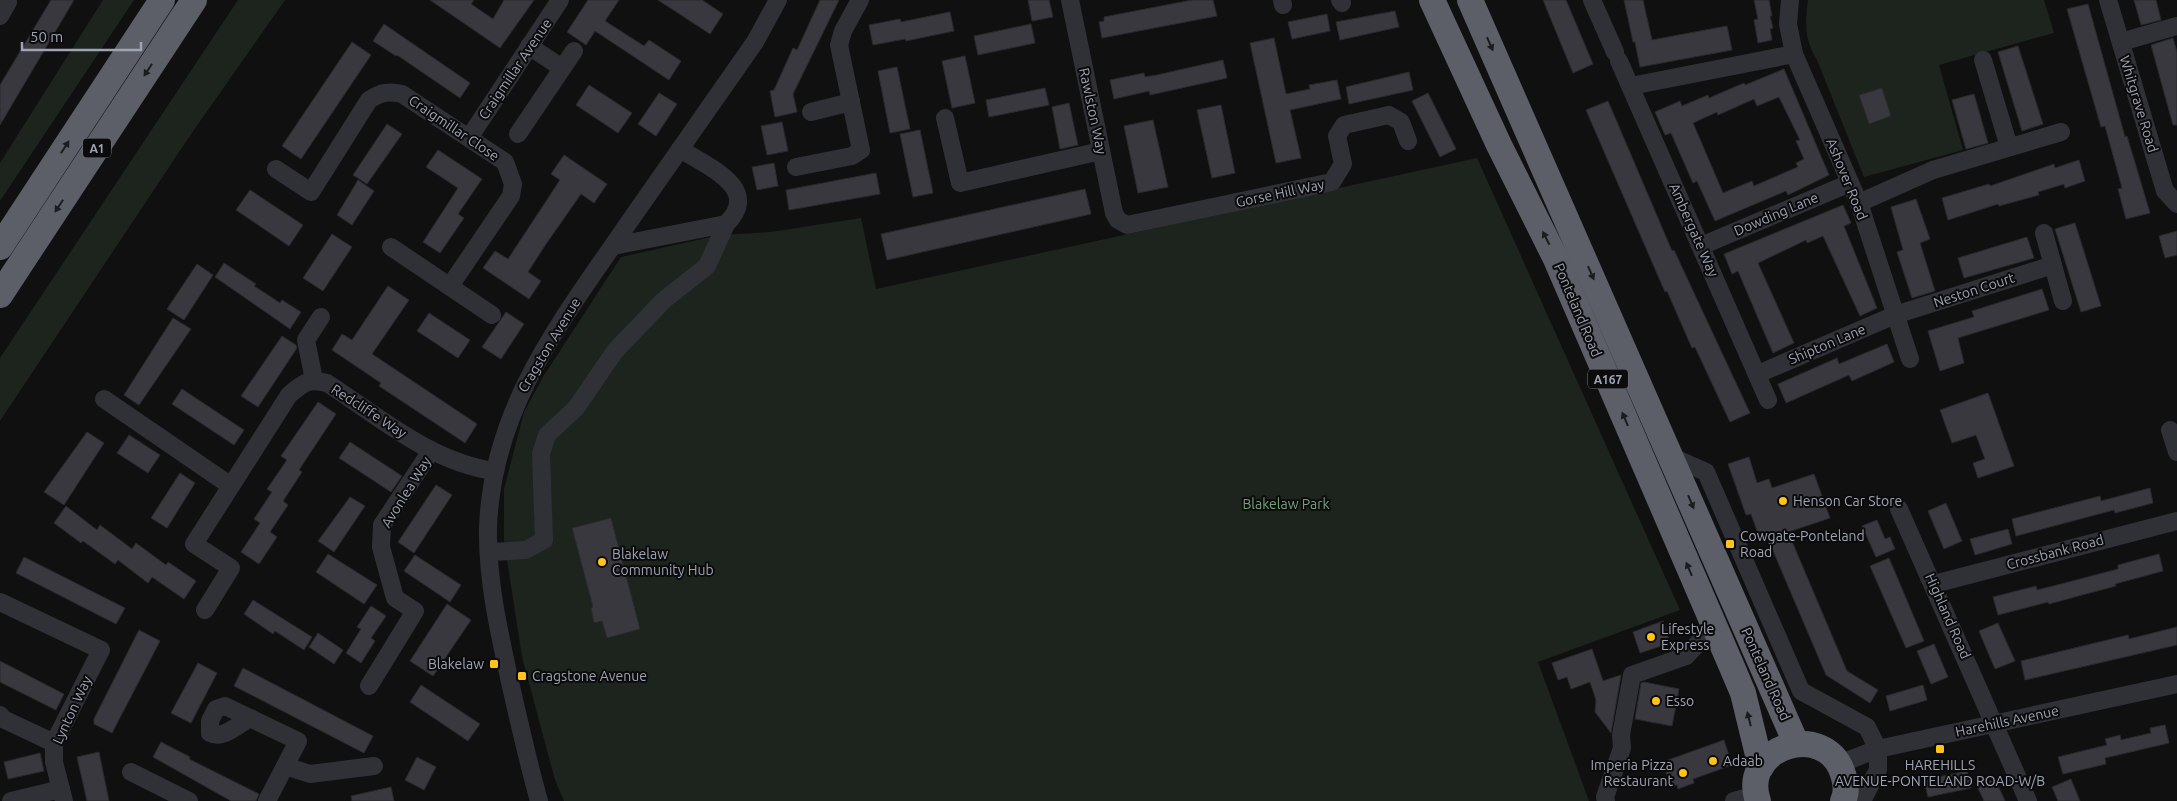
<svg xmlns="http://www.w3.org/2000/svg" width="2177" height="801" font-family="Ubuntu,sans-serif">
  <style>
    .green { fill: #1c241d }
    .building { fill: #39383e; stroke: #2a292d; fill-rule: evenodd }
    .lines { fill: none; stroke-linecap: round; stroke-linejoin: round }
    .minor { stroke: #303137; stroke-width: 18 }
    .highway { stroke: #5c5e68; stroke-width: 26 }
    .oneway { fill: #1b1c1e }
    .poi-dot { fill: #ffc31a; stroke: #0b0b0c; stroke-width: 2 }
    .labels { text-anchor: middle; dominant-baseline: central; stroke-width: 4; stroke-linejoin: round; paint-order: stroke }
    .shield { fill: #0b0b0c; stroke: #737682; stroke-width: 1 }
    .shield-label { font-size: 12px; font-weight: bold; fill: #9fa4b4 }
    .street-label { font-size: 14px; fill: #9fa4b4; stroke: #0b0b0c }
    .poi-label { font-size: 14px; fill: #9fa4b4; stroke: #0b0b0c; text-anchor: start }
    .park-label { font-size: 14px; fill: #74a17a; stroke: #0b0b0c }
  </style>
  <rect width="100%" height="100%" fill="#101011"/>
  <g class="green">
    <path d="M103,0H134L0,201V163Z"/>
    <path d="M238,0H285L189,137L0,421V358Z"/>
    <path d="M1808,0H2044L2054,33L1939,65L1963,150L1864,177L1817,60C1804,38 1805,24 1808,0Z"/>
    <path d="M1477,158L1680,610L1538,662L1589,801H564L555,780L522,657L504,540V489L524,412L543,377L621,257L720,235L771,232L861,218L876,289Z"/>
  </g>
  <g class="building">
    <path d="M51,0H74L0,125V85Z"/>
    <path d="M430,0H474L471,4L493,19L504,0H534L500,48Z"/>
    <path d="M588,0H619L605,21L644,46L649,40L681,61L669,80L595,31L586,45L567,32Z"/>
    <path d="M658,0H702L723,14L710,34Z"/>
    <path d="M820,0H839L793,94L797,112L775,117L770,91L774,90L793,48L797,50Z"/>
    <path d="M1028,0H1049L1053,17L1032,21Z"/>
    <path d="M1192,0H1213L1217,16L1102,38L1099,22L1104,21V17Z"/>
    <path d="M1543,0H1566L1593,64L1573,73Z"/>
    <path d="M1624,0H1643L1652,40L1727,26L1732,50L1640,67L1635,42H1633Z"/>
    <path d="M1754,0H1769L1772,16H1770L1773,28L1770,29L1772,40L1758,43L1754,20L1758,19Z"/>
    <path d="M2134,0H2156L2161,20L2141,25Z"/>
    <path d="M2088,4L2125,137L2127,136L2150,213L2126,219L2118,189L2122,188L2105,126L2101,127L2067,9Z"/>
    <path d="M1395,11L1399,27L1340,40L1336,22Z"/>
    <path d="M950,12L954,31L906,41L905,39L873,45L869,25L900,19L901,22Z"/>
    <path d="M1327,14L1330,31L1292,39L1288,22Z"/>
    <path d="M384,24L470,83L460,98L397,55L396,56L373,41Z"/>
    <path d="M1031,24L1035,43L978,55L974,36Z"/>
    <path d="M1274,38L1286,94L1310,89L1309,85L1337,80L1341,99L1290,110L1301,158L1276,163L1250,43Z"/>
    <path d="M2173,38L2177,52V125H2173L2151,45Z"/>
    <path d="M352,42L371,55L301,159L282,146Z"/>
    <path d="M2018,46L2043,124L2022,131L1998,52Z"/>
    <path d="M965,56L975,103L952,108L942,61Z"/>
    <path d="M1223,60L1227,78L1150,95L1149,91L1114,99L1110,80L1144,73L1145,77L1157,75Z"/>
    <path d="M897,67L910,129L890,133L878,71Z"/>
    <path d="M1784,69L1829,175L1788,195L1786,191L1715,221L1697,181L1693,183L1671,133L1665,135L1655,112L1680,101L1682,106L1708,95L1709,98L1744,83L1745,85ZM1779,97L1800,140L1796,141L1804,159L1796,163L1798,167L1786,172L1754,186L1752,181L1723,193L1693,123L1717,112L1718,115L1754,99L1757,106Z"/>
    <path d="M1409,72L1413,90L1349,104L1346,87Z"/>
    <path d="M589,85L632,113L618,133L576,105Z"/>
    <path d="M1045,88L1049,105L989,117L986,100Z"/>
    <path d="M1882,88L1891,116L1869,124L1859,95Z"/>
    <path d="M659,93L677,104L656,136L638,124Z"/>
    <path d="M1428,93L1456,149L1440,157L1412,101Z"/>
    <path d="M1974,94L1988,143L1966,149L1952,100Z"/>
    <path d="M1608,101L1672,251L1674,250L1750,413L1730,422L1695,347L1692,348L1667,291L1665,292L1586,110Z"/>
    <path d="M1069,103L1078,145L1060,149L1052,107Z"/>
    <path d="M1221,105L1235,173L1212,178L1197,110Z"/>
    <path d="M1153,120L1168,187L1138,193L1124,126Z"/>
    <path d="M782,122L788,151L767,155L761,126Z"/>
    <path d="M387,124L402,134L367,184L353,175Z"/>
    <path d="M920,130L933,193L913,197L900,134Z"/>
    <path d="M438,150L482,179L458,214L464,218L440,253L423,242L458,188L426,167Z"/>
    <path d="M564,155L607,184L594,203L581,194L546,244L528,272L541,281L529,299L483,268L495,251L508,259L560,180L551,174Z"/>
    <path d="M2079,160L2085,181L2065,188L2064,184L2038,192L2039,195L1999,206L1998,204L1948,220L1942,198L1989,184L1990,186L2054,164L2055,168Z"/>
    <path d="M774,163L778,186L757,190L752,167Z"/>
    <path d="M876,173L880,194L789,210L786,190Z"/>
    <path d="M358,180L374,191L352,225L337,215Z"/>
    <path d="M1085,189L1091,214L887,260L881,234Z"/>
    <path d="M250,190L303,225L289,246L236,210Z"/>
    <path d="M1916,199L1930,239L1920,243L1935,291L1912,298L1897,252L1903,250L1891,207Z"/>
    <path d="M1843,205L1851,223L1844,226L1877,308L1860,316L1823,236L1807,243L1806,240L1758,263L1794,343L1773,353L1738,271L1732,274L1724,254Z"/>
    <path d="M2075,223L2101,306L2081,312L2055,229Z"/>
    <path d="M2177,231V255L2165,258L2159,236Z"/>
    <path d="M332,234L352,247L323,291L303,278Z"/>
    <path d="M2027,237L2034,258L1964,278L1958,258Z"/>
    <path d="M224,263L256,284L254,286L268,295L280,303L282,300L301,312L290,329L215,277Z"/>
    <path d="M197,264L213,275L184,320L167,309Z"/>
    <path d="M388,286L409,300L372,354L477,424L465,443L379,386L381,383L332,350L342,334L352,340Z"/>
    <path d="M2042,289L2049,310L1958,338L1964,363L1940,371L1928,331L1974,317L1972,311Z"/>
    <path d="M506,312L524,324L501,359L482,347Z"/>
    <path d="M429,313L470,340L458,358L417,331Z"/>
    <path d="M173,318L191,329L139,405L124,395Z"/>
    <path d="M282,336L296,345L297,348L258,407L241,396Z"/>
    <path d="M1887,344L1894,362L1852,381L1849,375L1786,403L1778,384L1837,358L1839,364Z"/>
    <path d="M182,389L244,430L234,445L172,404Z"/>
    <path d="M1988,393L2014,466L1978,478L1973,463L1985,459L1976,435L1952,443L1940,410Z"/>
    <path d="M318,402L336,414L299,470L302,472L283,501L288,505L270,532L277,537L259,564L241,552L260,523L254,519L272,492L267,489L287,460L281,456Z"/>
    <path d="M87,432L104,443L64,505L44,492Z"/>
    <path d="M129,435L160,455L148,473L117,453Z"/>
    <path d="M350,442L402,476L391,492L339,458Z"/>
    <path d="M1749,457L1757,483L1769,479L1772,488L1814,474L1830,518L1788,532L1847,671L1878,690L1870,703L1826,675L1768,539L1761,542L1751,514L1746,515L1728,464Z"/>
    <path d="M180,473L195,483L167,528L151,518Z"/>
    <path d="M436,485L452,495L414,553L398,542Z"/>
    <path d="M2150,488L2153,503L2115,513L2114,510L2016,536L2012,519L2100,496L2101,501Z"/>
    <path d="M350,497L365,506L334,552L318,541Z"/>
    <path d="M1946,503L1962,541L1944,549L1928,511Z"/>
    <path d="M66,506L97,530L100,525L132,549L136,543L166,565L168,562L196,581L184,599L152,577L148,583L118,560L115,564L83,541L81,543L54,523Z"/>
    <path d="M611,518L640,629L607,638L602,621L594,623L591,608L593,607L572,528Z"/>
    <path d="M1877,520L1885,539L1890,537L1895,549L1876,557L1862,526Z"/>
    <path d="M2008,529L2012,544L1975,555L1970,539Z"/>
    <path d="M328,554L377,585L364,604L316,572Z"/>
    <path d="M2159,554L2163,571L2115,584L2116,586L2082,595L2049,604L2048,602L1998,615L1993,597L2036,586L2037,590L2061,584L2118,569V565Z"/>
    <path d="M415,555L461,585L450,602L404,571Z"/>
    <path d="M24,557L125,608L116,624L16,573Z"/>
    <path d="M1889,558L1924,641L1906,648L1870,566Z"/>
    <path d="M253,600L312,637L304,650L275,631L273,634L244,614Z"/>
    <path d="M447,604L471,620L433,676L410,661Z"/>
    <path d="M371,606L386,616L371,638L375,641L361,663L346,653L361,629L357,627Z"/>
    <path d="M1663,621L1670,643L1640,653L1633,632Z"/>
    <path d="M1998,623L2015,661L1995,669L1979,631Z"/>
    <path d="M2177,627V645L2025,680L2021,661L2128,635L2129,639Z"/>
    <path d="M139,630L160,641L112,733L94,724V719Z"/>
    <path d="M318,633L343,650L334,664L309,647Z"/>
    <path d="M1934,644L1948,677L1931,684L1917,651Z"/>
    <path d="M1592,649L1603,681L1621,675L1611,733L1595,712L1596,700L1590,682L1571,689L1567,677L1558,680L1552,663Z"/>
    <path d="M0,661L64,694L56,710L0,682Z"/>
    <path d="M198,663L217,673L191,723L171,713Z"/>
    <path d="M243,668L373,736L364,753L234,686Z"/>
    <path d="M1644,682L1679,689L1672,726L1635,719L1641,683Z"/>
    <path d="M421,685L480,724L468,741L410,702Z"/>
    <path d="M1923,685L1927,700L1890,711L1886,696Z"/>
    <path d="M2165,725L2169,743L2105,758L2106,764L2063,774L2058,757L2107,745L2105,739L2120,735L2121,740L2151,733L2150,728Z"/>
    <path d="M1724,740L1732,765L1693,779L1694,783L1678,789L1677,785L1671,786L1665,770L1668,760Z"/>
    <path d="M161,742L190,757L189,759L259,794L256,801H231L153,757Z"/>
    <path d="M99,752L109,801H87L77,757Z"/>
    <path d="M40,753L44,771L8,779L4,762Z"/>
    <path d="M417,757L436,767L424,790L405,780Z"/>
    <path d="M1967,771L1971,788L1928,797L1924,780Z"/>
    <path d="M1995,779L2005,801H1984L1977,786Z"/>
    <path d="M2071,779L2080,801H2058L2052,787Z"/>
    <path d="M391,787L394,801H352L351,796Z"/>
  </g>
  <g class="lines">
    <g class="minor">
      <path d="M1070,0L1114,213L1118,220L1127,225L1332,182L1343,164L1337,136L1344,125L1389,115L1401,122L1408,141"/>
      <path d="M1282,0L1283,5"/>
      <path d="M1340,0L1342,3"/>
      <path d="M1592,0L1615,52"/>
      <path d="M1790,0L1788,24L1794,54L1859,203L1910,359"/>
      <path d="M2108,0L2165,191L2177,204"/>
      <path d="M0,16L8,2"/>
      <path d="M2121,42L2177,26"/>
      <path d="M529,46L562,68"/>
      <path d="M1983,60L2009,147"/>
      <path d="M1619,61L1768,400"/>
      <path d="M1631,86L1794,54"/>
      <path d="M811,112L851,102"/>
      <path d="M945,118L960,183L1101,151"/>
      <path d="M518,134L574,51"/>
      <path d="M469,138L560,0"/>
      <path d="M796,167L852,156L861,150L839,45L843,31L860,0"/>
      <path d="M276,169L311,192L369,100C381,92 389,91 402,94L505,162L513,184L511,196L450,286"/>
      <path d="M1859,203L1933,170L2061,132"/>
      <path d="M2044,233L2063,301"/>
      <path d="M613,246L726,224C763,188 706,166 680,149"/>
      <path d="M1701,246L1850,183"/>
      <path d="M391,247L492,315"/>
      <path d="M1758,374L1895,315L2053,265"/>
      <path d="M314,380L306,340L321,317"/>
      <path d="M104,399L231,486"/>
      <path d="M2170,430L2177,452"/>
      <path d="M1672,457L1706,472L1801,691L1867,727L1878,749V770L1862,801"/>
      <path d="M1899,509L2028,801"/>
      <path d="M490,552L526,550L544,540L541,454L547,435L576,408L615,351L664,300L707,266L726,224"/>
      <path d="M1934,584L2177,521"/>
      <path d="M0,602L101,650L54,743V762L64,801"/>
      <path d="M205,610L231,568L194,544L289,395C303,383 308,378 327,383C379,417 431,462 494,471"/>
      <path d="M369,686L415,611L395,598L381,547L382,525L431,451"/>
      <path d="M0,715L3,719L54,743"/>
      <path d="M251,718C239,723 224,740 210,733V721L216,709L225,706L298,741L267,801"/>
      <path d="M1839,764L1878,749L2177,684"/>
      <path d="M285,766L310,774L374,766"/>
      <path d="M131,772L189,801"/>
      <path d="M11,801L61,789"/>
      <path d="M539,801C528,762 519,722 510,682C499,632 487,579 488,528C492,407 562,320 627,225C670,164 713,103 755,42L778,0"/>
      <path d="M1606,801L1605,797L1622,748L1621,735L1632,675L1686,656L1714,626"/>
      <path d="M1734,801L1756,795"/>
    </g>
    <g class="highway">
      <path d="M1432,0L1499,145L1556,259L1732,667L1743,693L1761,767"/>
      <path d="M1470,0L1796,743"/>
      <path d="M0,247L162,0"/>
      <path d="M0,295L194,0"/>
      <path d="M1758,801C1739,747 1826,719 1843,774C1846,783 1847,793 1843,801"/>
    </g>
  </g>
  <defs><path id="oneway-solid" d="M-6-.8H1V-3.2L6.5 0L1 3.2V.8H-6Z" transform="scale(1.25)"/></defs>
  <g class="oneway">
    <use href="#oneway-solid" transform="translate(1490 44) rotate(66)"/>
    <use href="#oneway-solid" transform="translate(148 70) rotate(123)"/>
    <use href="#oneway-solid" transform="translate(65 147) rotate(-57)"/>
    <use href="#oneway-solid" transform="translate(59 206) rotate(123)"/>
    <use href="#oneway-solid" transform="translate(1546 238) rotate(-117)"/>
    <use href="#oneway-solid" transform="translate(1591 273) rotate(66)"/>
    <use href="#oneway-solid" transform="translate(1625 419) rotate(-113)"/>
    <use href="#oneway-solid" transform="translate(1691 502) rotate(67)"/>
    <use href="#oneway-solid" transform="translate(1689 569) rotate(-113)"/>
    <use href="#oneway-solid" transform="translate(1749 719) rotate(-104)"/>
  </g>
  <g class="poi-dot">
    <circle cx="1783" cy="501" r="5"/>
    <rect x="1725" y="539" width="10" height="10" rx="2.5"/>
    <circle cx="602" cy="562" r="5"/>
    <circle cx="1651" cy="637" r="5"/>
    <rect x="489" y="659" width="10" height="10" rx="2.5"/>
    <rect x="517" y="671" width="10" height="10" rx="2.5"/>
    <circle cx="1656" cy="701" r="5"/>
    <rect x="1935" y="744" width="10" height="10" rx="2.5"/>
    <circle cx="1713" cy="761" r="5"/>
    <circle cx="1683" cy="773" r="5"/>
  </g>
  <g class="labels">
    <g class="shield">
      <rect x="83" y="138.5" width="28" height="19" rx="4"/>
      <rect x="1588" y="369.5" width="40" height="19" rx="4"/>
    </g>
    <g class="shield-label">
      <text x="97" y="148">A1</text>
      <text x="1608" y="379">A167</text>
    </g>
    <g class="street-label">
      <text transform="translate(515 69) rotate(-56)">Craigmillar Avenue</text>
      <text transform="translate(2139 104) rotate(73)">Whitgrave Road</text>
      <text transform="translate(1093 111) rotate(78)">Rawlston Way</text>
      <text transform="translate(454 128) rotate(34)">Craigmillar Close</text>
      <text transform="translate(1847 179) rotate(68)">Ashover Road</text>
      <text transform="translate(1280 193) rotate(-12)">Gorse Hill Way</text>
      <text transform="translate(1776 214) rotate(-23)">Dowding Lane</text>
      <text transform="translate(1694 230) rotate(66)">Ambergate Way</text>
      <text transform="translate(1974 290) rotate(-18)">Neston Court</text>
      <text transform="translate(1578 310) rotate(67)">Ponteland Road</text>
      <text transform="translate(1827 344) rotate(-23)">Shipton Lane</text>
      <text transform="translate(549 345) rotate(-59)">Cragston Avenue</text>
      <text transform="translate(369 411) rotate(33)">Redcliffe Way</text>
      <text transform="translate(406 492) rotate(-58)">Avonlea Way</text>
      <text transform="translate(2055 552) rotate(-15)">Crossbank Road</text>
      <text transform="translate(1948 616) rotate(66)">Highland Road</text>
      <text transform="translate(1766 674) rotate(66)">Ponteland Road</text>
      <text transform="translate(72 710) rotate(-65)">Lynton Way</text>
      <text transform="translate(2007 721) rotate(-12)">Harehills Avenue</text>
    </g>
    <g class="poi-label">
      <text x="1793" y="501">Henson Car Store</text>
      <text x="1740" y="536">Cowgate-Ponteland<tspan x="1740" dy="16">Road</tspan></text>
      <text x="612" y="554">Blakelaw<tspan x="612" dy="16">Community Hub</tspan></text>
      <text x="1661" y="629">Lifestyle<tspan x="1661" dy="16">Express</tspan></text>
      <text x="484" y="664" text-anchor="end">Blakelaw</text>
      <text x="532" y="676">Cragstone Avenue</text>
      <text x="1666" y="701">Esso</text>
      <text x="1723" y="761">Adaab</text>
      <text x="1673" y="765" text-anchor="end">Imperia Pizza<tspan x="1673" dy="16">Restaurant</tspan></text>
      <text x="1940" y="765" text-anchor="middle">HAREHILLS<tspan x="1940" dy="16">AVENUE-PONTELAND ROAD-W/B</tspan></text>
    </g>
    <g class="park-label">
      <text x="1286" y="504">Blakelaw Park</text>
    </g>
  </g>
  <path d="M22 42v8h119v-8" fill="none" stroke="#9fa4b4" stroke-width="2.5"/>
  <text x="30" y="42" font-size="15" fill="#9fa4b4" stroke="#0b0b0c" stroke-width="4" paint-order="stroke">50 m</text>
</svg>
